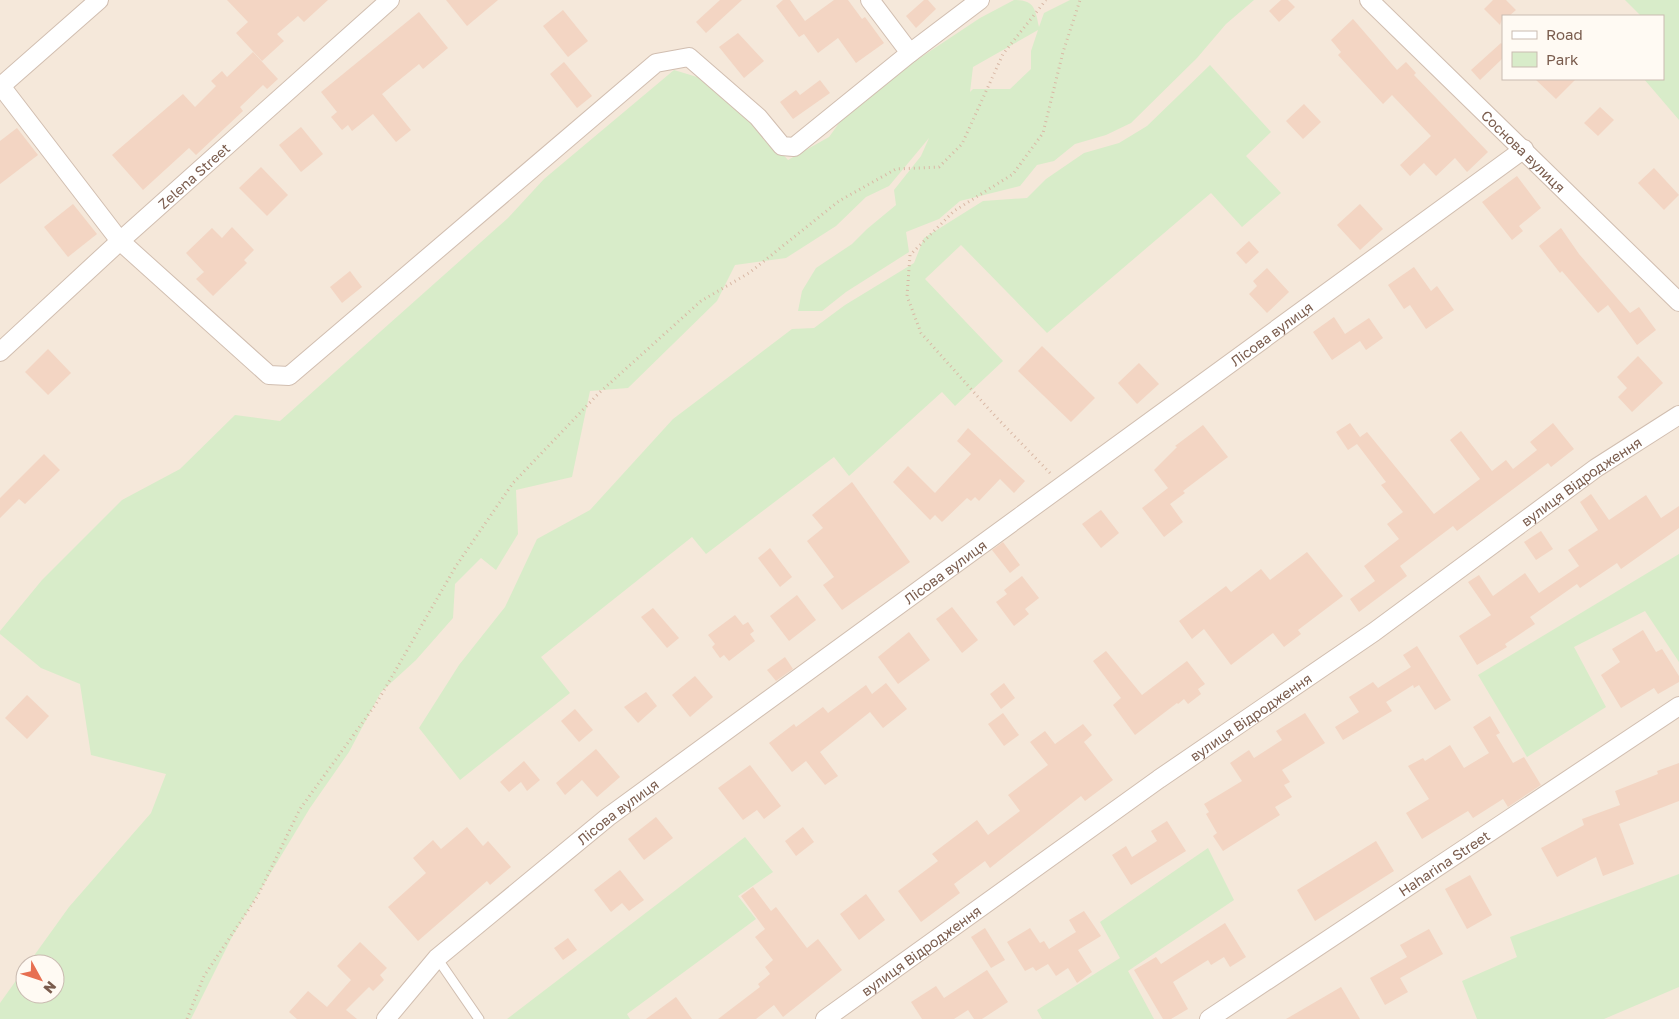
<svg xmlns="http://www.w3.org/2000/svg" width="1679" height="1019" font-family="'Golos Text',sans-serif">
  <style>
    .residential { fill: #f5e8da; fill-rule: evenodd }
    .green { fill: #d8ecc9; fill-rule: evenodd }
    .building { fill: #f3d5c3 }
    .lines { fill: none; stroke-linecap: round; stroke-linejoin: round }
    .service-casing { stroke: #d1beb0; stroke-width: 11 }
    .minor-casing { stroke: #d1beb0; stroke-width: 20 }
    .path { stroke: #d9b8a5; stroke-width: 3; stroke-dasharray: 1 4; stroke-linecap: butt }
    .service { stroke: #fff; stroke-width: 9 }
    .minor { stroke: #fff; stroke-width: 18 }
    .labels { text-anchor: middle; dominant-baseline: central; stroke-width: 5; stroke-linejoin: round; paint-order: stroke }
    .street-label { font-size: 14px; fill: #7a5c4d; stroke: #fffaf3 }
  </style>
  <rect width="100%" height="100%" fill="#fdf6ec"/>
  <path class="residential" d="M0,0H1679V1019H0ZM1503,16H1663V79H1503ZM25,964H55V994H25Z"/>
  <g class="green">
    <path d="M1014,0C1035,0 1035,9 1039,27L1044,13L1070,0H1254L1226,24L1197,58L1131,123L1106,135L1075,144L1054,161L1037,165L1020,186L960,201L939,219L906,232L909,252L846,292L822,311H798L802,291L816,268L852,244L867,229L896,205L894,190L921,156L929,138L889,186L866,197L836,226L786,258L735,265L717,301L628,388L590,391L572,477L516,490L518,534L496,570L481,558L455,584L453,618L416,660L381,692L349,752L310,808L232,937L191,1019H0V1003L25,968V994H55V964H28L69,907L151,813L166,774L91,755L80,684L41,668L0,634V631L42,580L122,500L180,469L235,415L280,421L508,218L544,179L674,70L707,80L766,136L788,160L829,137L855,101L980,18ZM1038,30L1031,51V69L1010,89H973L970,92L973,67Z"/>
    <path d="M1625,0H1679V120L1644,79H1663V16H1641Z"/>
    <path d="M1210,65L1271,132L1246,156L1281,193L1242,227L1211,193L1047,333L961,245L925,279L1003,361L955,406L942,392L849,476L834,457L706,554L692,537L541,657L570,693L460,780L419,728L459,665L505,607L537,539L590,510L673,419L792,329L814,328L845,305L914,263L924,238L983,201L1027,198L1046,179L1084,153L1119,143L1147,126Z"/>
    <path d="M1679,554V662L1645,611L1574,647L1606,707L1527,757L1478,675Z"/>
    <path d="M745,837L773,872L738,896L756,919L627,1014L630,1019H507Z"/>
    <path d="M1208,848L1234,900L1128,971L1154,1019H1042L1037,1010L1120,958L1100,922Z"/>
    <path d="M1679,874V987L1604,1019H1477L1462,981L1517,957L1510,937Z"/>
  </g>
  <g class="building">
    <path d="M227,0H328L304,22L298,16L277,34L284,41L262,61L236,33L248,22Z"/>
    <path d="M446,0H498L467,26Z"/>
    <path d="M720,0H742L706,33L696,22Z"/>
    <path d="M783,0H790L805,21L834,0H848L862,19L865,17L884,43L856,63L838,38L818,53L804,34L799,37L776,6Z"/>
    <path d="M924,0H928L936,9L916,28L906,16Z"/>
    <path d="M1281,0H1288L1295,7L1279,22L1269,11Z"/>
    <path d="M1493,0H1506L1516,10L1509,16H1503L1500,25L1484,9Z"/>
    <path d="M563,10L588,41L568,57L543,26Z"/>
    <path d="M419,12L448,48L423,69L419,64L382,94L411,130L396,142L373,114L352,131L348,125L342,130L331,117L337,112L321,92Z"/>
    <path d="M1353,19L1397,70L1406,62L1416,73L1414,75L1488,152L1467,172L1455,158L1436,176L1424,163L1410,176L1400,165L1431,136L1392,95L1383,104L1338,55L1341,52L1331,40Z"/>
    <path d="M738,33L764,61L744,78L719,47Z"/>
    <path d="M1501,43L1503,45V58L1480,80L1471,70Z"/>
    <path d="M253,52L278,79L267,89L263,85L240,107L243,111L196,155L189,148L143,190L112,155L183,94L195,107L216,86L211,81L222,71L227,77Z"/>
    <path d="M564,62L592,96L577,108L550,74Z"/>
    <path d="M1535,79H1576L1556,99Z"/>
    <path d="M820,80L830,93L793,119L780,102L796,90L800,95Z"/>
    <path d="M1304,104L1321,122L1303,139L1286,121Z"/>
    <path d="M1600,107L1614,120L1598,136L1584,123Z"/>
    <path d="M301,127L323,154L301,172L279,145Z"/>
    <path d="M17,128L38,155L0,184V141Z"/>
    <path d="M261,167L288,195L267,216L239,188Z"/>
    <path d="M1654,168L1679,195L1664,210L1638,183Z"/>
    <path d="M1517,176L1541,208L1519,226L1523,231L1512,240L1482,202Z"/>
    <path d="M73,204L97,234L68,257L44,227Z"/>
    <path d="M1360,204L1383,229L1360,250L1337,225Z"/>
    <path d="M232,227L254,250L244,260L247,263L213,296L196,279L204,272L186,253L212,228L222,238Z"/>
    <path d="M1561,228L1579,254L1630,313L1639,307L1656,330L1637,345L1608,305L1598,313L1562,271L1560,273L1539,246Z"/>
    <path d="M1249,241L1259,252L1246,264L1236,253Z"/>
    <path d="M1414,267L1431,291L1437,286L1454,310L1426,329L1410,305L1404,309L1388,285Z"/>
    <path d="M1267,268L1289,292L1267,313L1249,294L1257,286L1253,281Z"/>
    <path d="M350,271L362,287L342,303L330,287Z"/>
    <path d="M1334,317L1345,334L1369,318L1383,338L1366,350L1360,341L1332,360L1313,332Z"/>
    <path d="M1042,346L1095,398L1071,422L1018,371Z"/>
    <path d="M48,349L71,373L48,395L25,372Z"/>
    <path d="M1638,356L1663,383L1632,412L1618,397L1627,388L1617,377Z"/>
    <path d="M1139,363L1159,384L1137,404L1118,383Z"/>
    <path d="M1350,423L1360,437L1367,432L1434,514L1480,479L1450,440L1461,431L1492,471L1506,460L1513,469L1537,450L1530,442L1553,423L1574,449L1551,467L1548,463L1457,531L1453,526L1400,566L1407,576L1359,612L1350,599L1375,581L1364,566L1399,539L1387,524L1403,512L1381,485L1386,482L1357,444L1348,450L1336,432Z"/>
    <path d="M1203,425L1228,457L1183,491L1185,493L1170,504L1183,522L1164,537L1142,508L1168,488L1154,470L1177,447L1175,446Z"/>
    <path d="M968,428L1025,481L1014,493L1000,479L979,501L975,497L971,501L967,498L942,522L935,515L930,520L893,482L908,466L935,493L971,454L957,441Z"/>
    <path d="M44,454L60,470L25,504L19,499L0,518V498Z"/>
    <path d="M852,482L910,562L842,610L823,585L834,577L807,541L823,528L812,515Z"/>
    <path d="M1591,494L1609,520L1646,495L1661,518L1679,506V528L1621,569L1617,563L1580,588L1577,584L1530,617L1535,624L1505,644L1507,647L1477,665L1459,636L1491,615L1468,582L1479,575L1493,596L1525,573L1539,593L1579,566L1568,550L1598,530L1580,502Z"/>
    <path d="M1101,510L1119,533L1101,548L1082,524Z"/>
    <path d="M1541,531L1553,549L1536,560L1524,542Z"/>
    <path d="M1003,542L1020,565L1010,573L992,550Z"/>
    <path d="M770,548L792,577L780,587L758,558Z"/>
    <path d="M1307,552L1343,596L1298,630L1301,634L1284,647L1273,633L1231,665L1204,629L1192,639L1179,621L1226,586L1231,592L1261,569L1270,580Z"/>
    <path d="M1022,576L1039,598L1025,609L1029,614L1014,626L996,602L1007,594L1004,590Z"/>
    <path d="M797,595L816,620L789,641L770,616Z"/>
    <path d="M952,607L978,640L962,653L936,619Z"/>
    <path d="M653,608L679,638L667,648L641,617Z"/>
    <path d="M735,615L743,625L748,622L754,631L750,634L755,641L729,661L724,655L720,658L712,647L715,644L708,635Z"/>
    <path d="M1643,630L1656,652L1662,649L1679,676V682L1658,694L1654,688L1621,708L1601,675L1620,662L1612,649Z"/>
    <path d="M909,632L930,660L898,684L878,657Z"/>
    <path d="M1417,646L1451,700L1435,710L1419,685L1414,688L1413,685L1386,702L1392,711L1343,740L1335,727L1359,712L1349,697L1373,682L1378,688L1411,667L1403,655Z"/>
    <path d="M1106,651L1142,695L1187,661L1205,684L1198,689L1201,694L1188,704L1184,699L1178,704L1177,703L1135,735L1113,705L1121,698L1093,661Z"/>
    <path d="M785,657L793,669L776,681L767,670Z"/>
    <path d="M695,676L713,697L690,717L672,695Z"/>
    <path d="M886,683L907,709L883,728L870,712L820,752L838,776L825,785L806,761L792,772L769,743L794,724L796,727L823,707L828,713L866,685L872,694Z"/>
    <path d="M1004,683L1015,698L1001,709L990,694Z"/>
    <path d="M646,692L657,706L638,723L624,707Z"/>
    <path d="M27,695L49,716L27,739L5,718Z"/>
    <path d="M575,709L593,730L579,742L561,721Z"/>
    <path d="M1003,713L1019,735L1004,746L988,724Z"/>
    <path d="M1305,713L1325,743L1282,770L1290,782L1284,785L1292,797L1275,807L1280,815L1223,851L1213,836L1217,833L1206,814L1209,812L1204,804L1242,781L1230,763L1249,750L1254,758L1282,740L1276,731Z"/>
    <path d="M1490,716L1500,733L1496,735L1513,763L1524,757L1541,785L1508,807L1503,799L1473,818L1468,811L1422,839L1406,813L1429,799L1408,766L1423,758L1425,761L1450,745L1464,768L1489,753L1473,727Z"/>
    <path d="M1083,724L1092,735L1084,742L1113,780L1085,801L1081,796L990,868L985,861L954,884L960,893L921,922L898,891L938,861L932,854L977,820L988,835L1020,811L1008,795L1048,765L1030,742L1045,731L1055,744Z"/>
    <path d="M596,749L620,777L597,797L582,780L565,795L556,783Z"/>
    <path d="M524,761L540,780L527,791L521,782L509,792L500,782Z"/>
    <path d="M1679,763V801L1619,824L1634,864L1603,876L1596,857L1557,877L1541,848L1584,825L1582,819L1620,805L1615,791L1658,774L1657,771Z"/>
    <path d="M750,765L781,806L764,819L757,810L743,820L718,788Z"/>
    <path d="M656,817L673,838L644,860L628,839Z"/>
    <path d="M1167,821L1186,851L1131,885L1112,855L1126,846L1132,857L1157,841L1151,831Z"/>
    <path d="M467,827L483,846L488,841L511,867L490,885L487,881L418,941L388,907L426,873L413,858L433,840L441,849Z"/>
    <path d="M803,827L814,842L796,856L785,841Z"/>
    <path d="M1376,841L1394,871L1315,921L1297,890Z"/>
    <path d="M620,870L644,900L629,911L622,903L611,912L594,890Z"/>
    <path d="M1470,875L1492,915L1467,929L1445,889Z"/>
    <path d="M753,887L771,911L776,907L807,948L818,939L842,970L783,1017L774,1005L756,1019H718L760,987L758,984L770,974L765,967L773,960L755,937L765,929L741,896Z"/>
    <path d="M866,894L885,920L859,940L840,914Z"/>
    <path d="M1084,911L1101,936L1078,950L1092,972L1077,983L1068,968L1056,976L1048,964L1036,971L1033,967L1025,971L1007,942L1030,928L1040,943L1044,941L1049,949L1076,932L1069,920Z"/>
    <path d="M1225,923L1246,957L1230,967L1224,957L1211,965L1208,960L1173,982L1188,1009L1171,1019H1163L1134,970L1156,957L1161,964Z"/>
    <path d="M985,928L1005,960L991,968L971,937Z"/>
    <path d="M1429,929L1443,954L1400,978L1408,992L1385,1005L1370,978L1407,957L1400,945Z"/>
    <path d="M568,938L577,950L563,960L554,948Z"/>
    <path d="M360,942L387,968L380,975L384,980L373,991L369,987L346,1010L357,1019H297L289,1012L308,991L327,1007L351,980L337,966Z"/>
    <path d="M987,970L1008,1002L982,1019H974L968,1010L954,1019H922L911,1002L936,986L944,998Z"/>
    <path d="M1341,987L1360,1019H1286Z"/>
    <path d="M676,997L692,1019H646Z"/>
  </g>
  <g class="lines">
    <g class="service-casing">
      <path id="service" d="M437,958L479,1019"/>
    </g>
    <g class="minor-casing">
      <g id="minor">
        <path d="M870,0L910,53"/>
        <path id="s1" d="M1369,0L1679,302"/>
        <path d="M1,86L120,241L269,375L289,376L656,63L689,57L758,117L782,146L794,147L910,53L980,0"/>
        <path d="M0,87L99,0"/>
        <path id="s2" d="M0,352L120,241L390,0"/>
        <path id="s3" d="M386,1019L437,958L608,817L1524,149"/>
        <path id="s4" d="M825,1019L1159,779L1374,632L1596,468L1679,415"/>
        <path id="s5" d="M1209,1019L1679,706"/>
      </g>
    </g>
    <g class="path">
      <path d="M1050,473L996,417L921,333L907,296L910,255L954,211L1013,174L1043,133L1063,52L1080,0"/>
      <path d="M187,1019L204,976L257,897L300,809L376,704L456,566L513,483L599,393L701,301L749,273L839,201L896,169L939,167L962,144L1003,54L1046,0"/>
    </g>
    <use href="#service" class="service"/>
    <use href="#minor" class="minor"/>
  </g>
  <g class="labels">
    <g class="street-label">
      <text stroke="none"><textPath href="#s1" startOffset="216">Соснова вулиця</textPath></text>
      <text stroke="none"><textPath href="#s2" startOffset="262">Zelena Street</textPath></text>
      <text stroke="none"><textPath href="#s3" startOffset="1122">Лісова вулиця</textPath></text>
      <text stroke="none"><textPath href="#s4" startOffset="928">вулиця Відродження</textPath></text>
      <text stroke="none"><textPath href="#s3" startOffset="718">Лісова вулиця</textPath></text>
      <text stroke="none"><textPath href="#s4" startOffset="522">вулиця Відродження</textPath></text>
      <text stroke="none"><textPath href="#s3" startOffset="312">Лісова вулиця</textPath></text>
      <text stroke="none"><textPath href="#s5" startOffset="282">Haharina Street</textPath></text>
      <text stroke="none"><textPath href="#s4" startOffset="118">вулиця Відродження</textPath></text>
    </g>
  </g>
  <rect x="1502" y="15" width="162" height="65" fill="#fffaf3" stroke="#cabbb1"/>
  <rect x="1512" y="31" width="25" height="8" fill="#ffffff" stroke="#cabbb1"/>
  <text x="1546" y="40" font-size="15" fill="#7a5c4d">Road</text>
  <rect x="1512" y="52" width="25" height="15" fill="#d8ecc9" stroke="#cabbb1"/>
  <text x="1546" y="65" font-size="15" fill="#7a5c4d">Park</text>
  <g transform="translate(40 979) rotate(130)"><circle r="24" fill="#fffaf3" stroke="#cabbb1"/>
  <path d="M0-4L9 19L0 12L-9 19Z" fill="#e76f51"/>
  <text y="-8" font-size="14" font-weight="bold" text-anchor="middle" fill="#7a5c4d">N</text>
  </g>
</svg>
